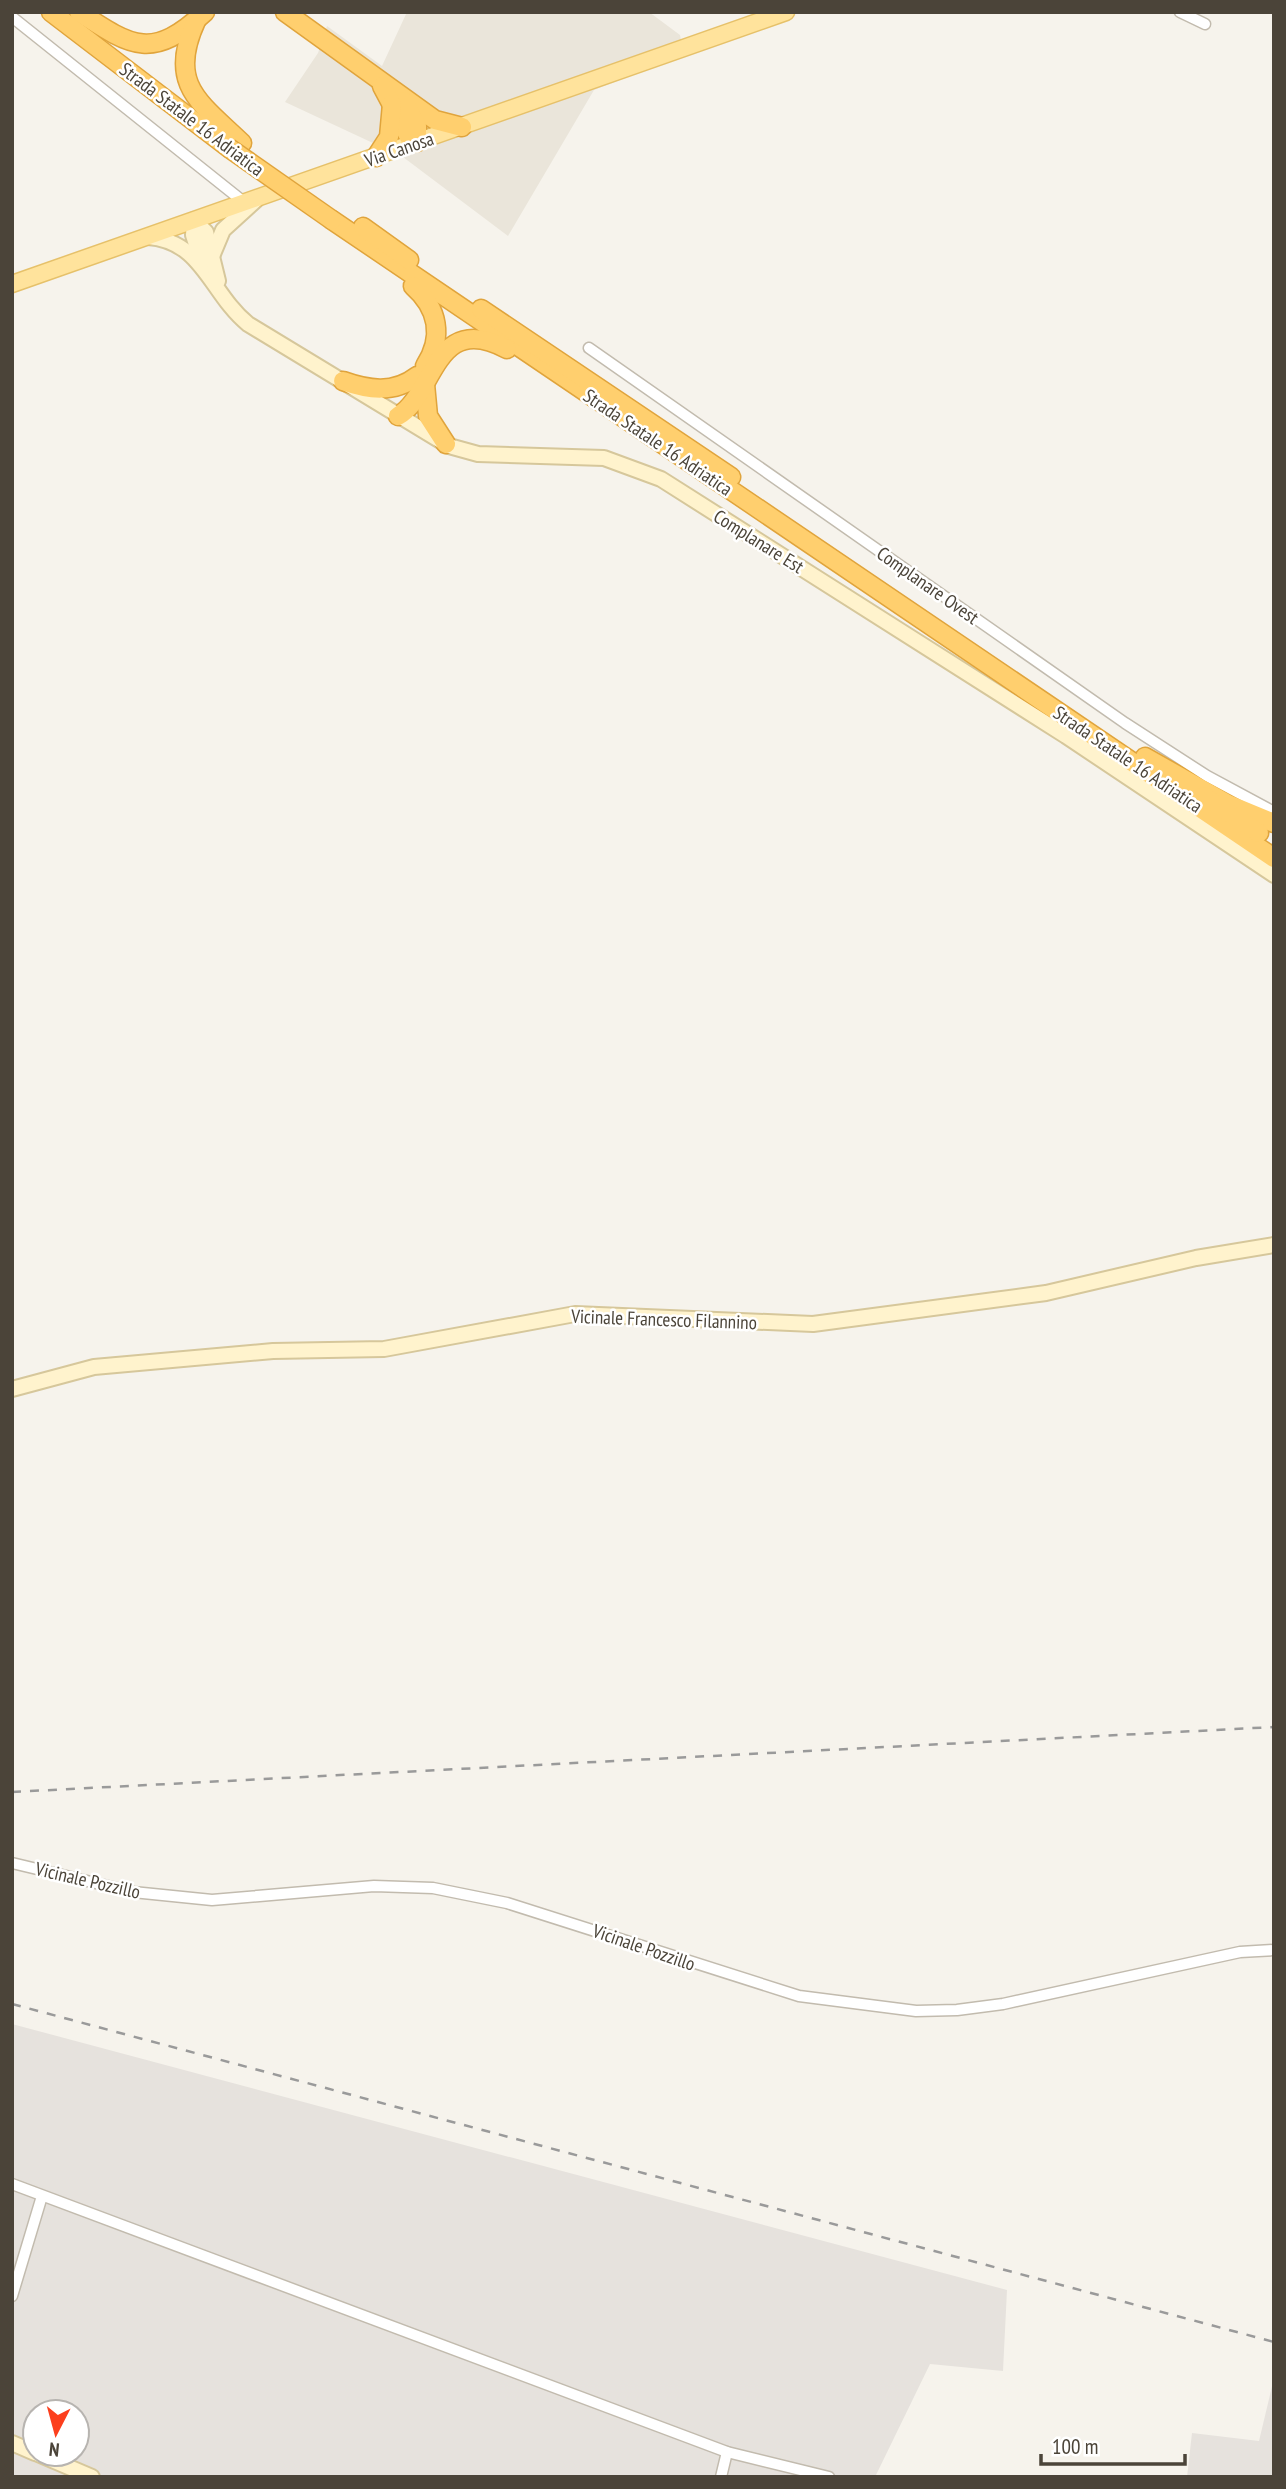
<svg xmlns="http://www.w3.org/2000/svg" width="1286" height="2489" font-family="'PT Sans Narrow',sans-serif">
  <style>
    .residential { fill: #eae5da }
    .industrial { fill: #e6e2dd; fill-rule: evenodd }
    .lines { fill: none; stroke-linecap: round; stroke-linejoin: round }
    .street-casing { stroke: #c2bbae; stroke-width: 13 }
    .secondary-casing { stroke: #d6c79b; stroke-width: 18 }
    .primary-casing { stroke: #e6c16a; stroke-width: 19 }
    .highway-casing { stroke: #e0a43c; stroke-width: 21 }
    .street { stroke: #fff; stroke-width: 10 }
    .secondary { stroke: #fff3cd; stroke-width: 14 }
    .primary { stroke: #ffe39c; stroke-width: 16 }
    .highway { stroke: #ffcf6e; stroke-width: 18 }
    .rail { stroke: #9a9a9a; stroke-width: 2.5; stroke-dasharray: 9 9; stroke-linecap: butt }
    .highway-bridge-casing { stroke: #e0a43c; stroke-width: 21; stroke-linecap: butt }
    .highway-bridge { stroke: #ffcf6e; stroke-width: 18 }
    .labels { text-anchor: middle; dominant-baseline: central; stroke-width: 5; stroke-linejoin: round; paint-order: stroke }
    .street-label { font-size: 19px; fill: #4b4439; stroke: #fff }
  </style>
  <rect width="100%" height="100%" fill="#f6f3ec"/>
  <path class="residential" d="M407,12H649L680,35L684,55L594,90L508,236L403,157L285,102L318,53L327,26L382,66Z"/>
  <g class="industrial">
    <path d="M12,2024L1007,2290L1003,2371L930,2364L876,2475L879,2477H12ZM35,2412H77V2454H35Z"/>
    <path d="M1274,2378V2477H1187L1192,2433L1259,2441Z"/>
  </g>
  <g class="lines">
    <g class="street-casing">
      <g id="street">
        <path d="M1180,12L1205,24"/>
        <path d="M12,17L245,203"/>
        <path d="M589,348L1125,723L1207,776L1274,812"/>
        <path d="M12,1863L133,1892L212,1900L374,1886L433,1888L507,1903L799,1996L916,2011L957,2010L1003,2004L1240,1952L1274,1950"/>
        <path d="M12,2184L727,2452L829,2477"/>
        <path d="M12,2296L42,2196"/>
        <path d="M721,2477L727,2452"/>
      </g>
    </g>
    <g class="secondary-casing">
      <g id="secondary">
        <path d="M148,237C203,241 210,293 248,324L449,446L478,454L604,458L661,479L1066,736L1274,875"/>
        <path d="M213,254L223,230L256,200"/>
        <path d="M201,260L193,235L194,220L206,232L218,281"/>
        <path d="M12,1389L94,1367L273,1351L384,1349L575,1314L813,1324L1046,1293L1196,1258L1274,1245"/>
        <path d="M12,2443L35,2453"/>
        <path d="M38,2454L92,2477"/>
      </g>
    </g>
    <g class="primary-casing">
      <path id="primary" d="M12,284L786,12"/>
    </g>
    <g class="highway-casing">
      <g id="highway">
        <path d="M51,12L229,148"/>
        <path d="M79,12C133,48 153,60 205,12"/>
        <path d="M285,12L435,120L462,127"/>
        <path d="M196,21C167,84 199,102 242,143"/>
        <path d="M382,86L409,137L417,142V126L404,101"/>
        <path d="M376,157L389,137L392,104"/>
        <path d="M332,220L1274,858"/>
        <path d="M363,227L409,260"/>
        <path d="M413,286C438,308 444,337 425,366"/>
        <path d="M481,309L731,477"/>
        <path d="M343,381C368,390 394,394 417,376"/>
        <path d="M425,384L428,416L446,444"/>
        <path d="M398,416C435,395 434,310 507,349"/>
        <path d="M1145,757L1228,804L1274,823"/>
        <path d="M1204,796L1259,833"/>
      </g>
    </g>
    <use href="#street" class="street"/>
    <use href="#secondary" class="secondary"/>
    <use href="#primary" class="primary"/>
    <use href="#highway" class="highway"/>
    <g class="rail">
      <path d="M12,1792L1274,1727"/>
      <path d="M12,2004L1274,2342"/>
    </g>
    <g class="highway-bridge-casing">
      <path id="highway-bridge" d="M229,148L332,220"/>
    </g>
    <use href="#highway-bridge" class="highway-bridge"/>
  </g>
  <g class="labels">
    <g class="street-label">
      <text transform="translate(192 119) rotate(37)">Strada Statale 16 Adriatica</text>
      <text transform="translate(399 149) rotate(-19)">Via Canosa</text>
      <text transform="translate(658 442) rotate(34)">Strada Statale 16 Adriatica</text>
      <text transform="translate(759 541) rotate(32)">Complanare Est</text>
      <text transform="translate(928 585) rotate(35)">Complanare Ovest</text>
      <text transform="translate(1128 759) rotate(34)">Strada Statale 16 Adriatica</text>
      <text transform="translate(664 1319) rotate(2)">Vicinale Francesco Filannino</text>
      <text transform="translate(88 1880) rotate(13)">Vicinale Pozzillo</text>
      <text transform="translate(644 1947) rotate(19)">Vicinale Pozzillo</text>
    </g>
  </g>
  <rect width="1286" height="2489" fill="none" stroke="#4b4439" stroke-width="28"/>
  <g transform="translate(56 2433) rotate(186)"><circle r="33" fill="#ffffff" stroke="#b7b4b0" stroke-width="2"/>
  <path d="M0-5L12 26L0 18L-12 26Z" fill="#fc3f1d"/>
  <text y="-10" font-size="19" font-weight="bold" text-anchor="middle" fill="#4b4439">N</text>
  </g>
  <path d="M1041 2454v10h144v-10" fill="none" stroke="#4b4439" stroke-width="3.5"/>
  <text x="1052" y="2454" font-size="21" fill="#4b4439" stroke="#ffffff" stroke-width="5" paint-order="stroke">100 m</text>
</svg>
